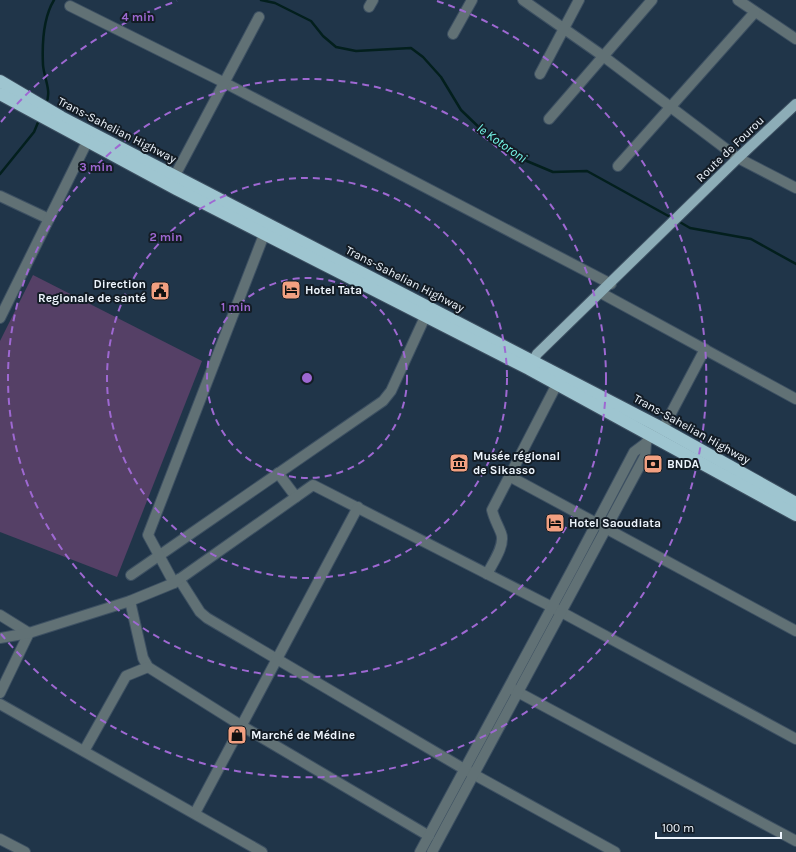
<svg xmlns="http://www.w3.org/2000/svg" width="796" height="852" font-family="Karla,sans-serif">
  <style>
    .green { fill: #554066 }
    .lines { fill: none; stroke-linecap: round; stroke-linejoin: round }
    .stream { stroke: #031f1d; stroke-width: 2.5 }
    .minor-casing { stroke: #3d5062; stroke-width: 12 }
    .major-casing { stroke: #3d5062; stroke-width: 12 }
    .highway-casing { stroke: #3d5062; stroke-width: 14 }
    .minor { stroke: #617175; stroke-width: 10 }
    .major { stroke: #8dadb7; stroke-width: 10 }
    .highway { stroke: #9ec5d0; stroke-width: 12 }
    .ring { fill: none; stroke: #9e68d2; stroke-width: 2; stroke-dasharray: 7 5 }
    .labels { text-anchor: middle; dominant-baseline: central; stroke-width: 4; stroke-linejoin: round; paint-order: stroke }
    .street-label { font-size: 12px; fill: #eef5fd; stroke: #131c25 }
    .poi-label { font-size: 12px; font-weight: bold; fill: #eef5fd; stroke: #131c25; text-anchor: start }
    .water-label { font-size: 13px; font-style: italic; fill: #77faec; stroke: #131c25 }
    .centre { fill: #9e68d2; stroke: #131c25; stroke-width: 2 }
    .ring-label { font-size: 12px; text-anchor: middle; font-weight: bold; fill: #9e68d2; stroke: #131c25; stroke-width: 4; stroke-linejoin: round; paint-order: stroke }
  </style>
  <rect width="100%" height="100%" fill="#203549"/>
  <path class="green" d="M33,275L202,361L117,577L0,532V341Z"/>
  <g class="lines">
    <g class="stream">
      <path d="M261,0L275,3L311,21L323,36L336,47L356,51L411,48L423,57L441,77L461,110L488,136L522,159L553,172L587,171L672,218"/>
      <path d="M46,104C52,91 44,78 43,65C42,44 43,18 54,0"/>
      <path d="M0,174L34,132L39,120"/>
      <path d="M678,221L690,228L751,239L796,264"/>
    </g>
    <g class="minor-casing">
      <g id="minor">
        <path d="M523,0L603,56L738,158L796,188"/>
        <path d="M738,0L796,39"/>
        <path d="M70,6L225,83L611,284"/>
        <path d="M369,7L373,0"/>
        <path d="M453,34L472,0"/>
        <path d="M540,74L579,0"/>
        <path d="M549,119L652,0"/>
        <path d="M618,166L755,12"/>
        <path d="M171,183L259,17"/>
        <path d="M0,196L49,219"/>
        <path d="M601,293L796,399"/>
        <path d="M0,318L87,142"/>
        <path d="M659,436L705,349"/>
        <path d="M278,473L296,497"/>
        <path d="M509,476L796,631"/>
        <path d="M487,574C492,564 506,545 501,533C498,525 494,519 492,510L557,384"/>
        <path d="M131,575L383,401L391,391L425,317"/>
        <path d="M179,579L200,612L207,618L464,769L615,852"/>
        <path d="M174,583L148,535L267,227"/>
        <path d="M130,601L143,658L148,667L242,726L429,836"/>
        <path d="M0,615L29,633L0,693"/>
        <path d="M0,638L29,633L130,601L174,583L313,485L552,607L796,739"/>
        <path d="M512,689L796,841"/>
        <path d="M0,704L262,852"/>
        <path d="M84,751L126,676L148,667"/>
        <path d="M195,813L358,507"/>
        <path d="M0,839L25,852"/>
        <path d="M420,852L573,568L634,452L646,443"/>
        <path d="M432,852L645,456L646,443L653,430"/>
      </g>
    </g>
    <g class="major-casing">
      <path id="major" d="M530,367L537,354L738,158L796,104"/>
    </g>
    <g class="highway-casing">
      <g id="highway">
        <path d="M0,81L61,117L656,425L796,503"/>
        <path d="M0,94L178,190L529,369L796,515"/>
      </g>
    </g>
    <use href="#minor" class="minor"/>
    <use href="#major" class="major"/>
    <use href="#highway" class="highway"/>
  </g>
  <g class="ring">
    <circle cx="307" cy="378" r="100"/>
    <circle cx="307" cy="378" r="200"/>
    <circle cx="307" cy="378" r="299"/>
    <path d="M1 122A399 399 0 0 1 177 1M437 1A399 399 0 1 1 1 634"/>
  </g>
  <defs>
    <g id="hotel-square" transform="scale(1)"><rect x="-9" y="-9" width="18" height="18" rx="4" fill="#f2a081" stroke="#131c25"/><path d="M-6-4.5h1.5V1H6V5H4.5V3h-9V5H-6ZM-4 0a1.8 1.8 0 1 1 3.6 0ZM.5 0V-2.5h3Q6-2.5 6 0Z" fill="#111"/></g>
    <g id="civic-square" transform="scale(1)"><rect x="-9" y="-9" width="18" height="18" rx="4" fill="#f2a081" stroke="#131c25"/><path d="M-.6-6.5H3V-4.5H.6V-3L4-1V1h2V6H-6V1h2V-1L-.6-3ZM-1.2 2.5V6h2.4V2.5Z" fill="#111"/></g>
    <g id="museum-square" transform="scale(1)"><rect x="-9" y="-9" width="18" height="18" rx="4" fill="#f2a081" stroke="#131c25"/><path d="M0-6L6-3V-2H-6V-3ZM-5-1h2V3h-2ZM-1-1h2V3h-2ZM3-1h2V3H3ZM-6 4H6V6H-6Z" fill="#111"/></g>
    <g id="bank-square" transform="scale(1)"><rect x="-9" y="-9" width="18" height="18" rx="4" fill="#f2a081" stroke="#131c25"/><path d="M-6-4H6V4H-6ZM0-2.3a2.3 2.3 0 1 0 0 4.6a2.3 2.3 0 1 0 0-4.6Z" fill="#111"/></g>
    <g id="shop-square" transform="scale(1)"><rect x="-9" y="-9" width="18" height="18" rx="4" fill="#f2a081" stroke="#131c25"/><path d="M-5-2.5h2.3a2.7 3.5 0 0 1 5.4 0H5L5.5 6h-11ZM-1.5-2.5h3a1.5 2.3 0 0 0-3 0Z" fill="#111"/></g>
  </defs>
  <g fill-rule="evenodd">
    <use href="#hotel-square" x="291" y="290"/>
    <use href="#civic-square" x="160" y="291"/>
    <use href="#museum-square" x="459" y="463"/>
    <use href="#bank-square" x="653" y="464"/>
    <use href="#hotel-square" x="555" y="523"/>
    <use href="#shop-square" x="237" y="735"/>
  </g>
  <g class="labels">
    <g class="street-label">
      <text transform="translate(117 130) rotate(27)">Trans-Sahelian Highway</text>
      <text transform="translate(730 149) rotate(-44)">Route de Fourou</text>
      <text transform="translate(405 279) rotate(27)">Trans-Sahelian Highway</text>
      <text transform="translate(692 429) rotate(29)">Trans-Sahelian Highway</text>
    </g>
    <g class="poi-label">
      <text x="146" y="284" text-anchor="end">Direction<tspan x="146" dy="14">Regionale de santé</tspan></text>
      <text x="305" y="290">Hotel Tata</text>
      <text x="473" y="456">Musée régional<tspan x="473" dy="14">de Sikasso</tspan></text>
      <text x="667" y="464">BNDA</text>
      <text x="569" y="523">Hotel Saoudiata</text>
      <text x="251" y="735">Marché de Médine</text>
    </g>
    <g class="water-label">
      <text transform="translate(502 143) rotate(35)">le Kotoroni</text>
    </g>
  </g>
  <circle cx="307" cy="378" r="6" class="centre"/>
  <g class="ring-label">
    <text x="138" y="21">4 min</text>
    <text x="96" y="171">3 min</text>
    <text x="166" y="241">2 min</text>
    <text x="236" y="311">1 min</text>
  </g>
  <path d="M656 832v6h125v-6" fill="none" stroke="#eef5fd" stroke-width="2"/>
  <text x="662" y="832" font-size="12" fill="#eef5fd" stroke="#131c25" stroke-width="3" paint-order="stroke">100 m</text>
</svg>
